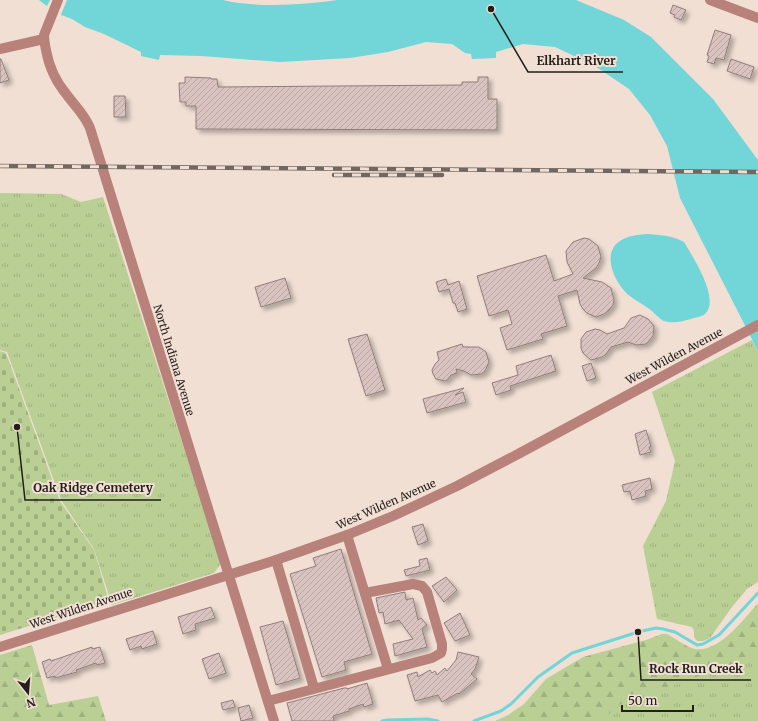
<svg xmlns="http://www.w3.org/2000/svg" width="758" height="721" font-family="Merriweather,serif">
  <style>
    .grass { fill: url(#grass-tufts) }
    .forest { fill: url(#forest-firs) }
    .cemetery { fill: url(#cemetery-stones) }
    .water { fill: #72d5d8 }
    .pier { fill: #f1dfd4 }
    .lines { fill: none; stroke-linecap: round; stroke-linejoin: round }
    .stream { stroke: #72d5d8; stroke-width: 3 }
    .building { fill: url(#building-hatch); stroke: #917d7a; filter: url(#shadow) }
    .minor { stroke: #b88179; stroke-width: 10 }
    .rail-casing { stroke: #716660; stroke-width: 4.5 }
    .rail { stroke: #f1dfd4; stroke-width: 3; stroke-dasharray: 9; stroke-linecap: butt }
    .labels { text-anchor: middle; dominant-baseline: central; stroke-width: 4; stroke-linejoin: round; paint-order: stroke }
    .street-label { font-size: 11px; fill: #241e1a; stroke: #f1dfd4 }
    .leader { fill: none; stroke: #241e1a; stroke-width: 1.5 }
    .callout-dot { fill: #241e1a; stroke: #f1dfd4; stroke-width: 1.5 }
    .callout-label { font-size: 12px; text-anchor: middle; font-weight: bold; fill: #241e1a; stroke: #f1dfd4; stroke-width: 4; stroke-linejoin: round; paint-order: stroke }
  </style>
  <defs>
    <pattern id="grass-tufts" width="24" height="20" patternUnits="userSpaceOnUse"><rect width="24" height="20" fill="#b9cf94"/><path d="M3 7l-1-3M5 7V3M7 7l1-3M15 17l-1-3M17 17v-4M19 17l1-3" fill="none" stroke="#9fb17f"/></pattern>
    <pattern id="forest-firs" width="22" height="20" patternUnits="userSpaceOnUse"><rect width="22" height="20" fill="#b9cf94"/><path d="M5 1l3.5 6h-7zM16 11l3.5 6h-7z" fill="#9fb17f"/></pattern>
    <pattern id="cemetery-stones" width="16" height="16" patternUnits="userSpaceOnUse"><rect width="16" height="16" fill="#b9cf94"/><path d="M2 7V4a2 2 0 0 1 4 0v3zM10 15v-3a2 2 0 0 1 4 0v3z" fill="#9fb17f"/></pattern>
    <pattern id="building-hatch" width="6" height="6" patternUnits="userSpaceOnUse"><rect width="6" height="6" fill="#d9c3c0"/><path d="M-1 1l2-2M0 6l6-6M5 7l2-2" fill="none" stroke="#baa7a4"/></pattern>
    <filter id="shadow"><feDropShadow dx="3.5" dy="3.5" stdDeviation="2" flood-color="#0004"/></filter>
  </defs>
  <rect width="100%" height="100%" fill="#f1dfd4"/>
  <g class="grass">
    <path d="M0,193L61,194L81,202L103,197L220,560V565L214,573L112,605L94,549L61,500L7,352L0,350Z"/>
    <path d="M752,340L758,351V582L747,589L732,607L710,638L703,641H697L694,637V631L692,627L657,619L643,546L666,501L675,461L652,392Z"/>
    <path d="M758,648V721H594L621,700Z"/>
  </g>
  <g class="forest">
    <path d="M758,603V652L732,664L622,703L600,721H495L508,715L524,704L546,679L583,657L646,640L662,634H667C675,638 686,647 695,649C719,653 744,619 758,603Z"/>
    <path d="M32,645L49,705L98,696L106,721H0V655Z"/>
  </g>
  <path class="cemetery" d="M0,351L6,353L60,501L94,550L109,601L0,635Z"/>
  <g class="water">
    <path d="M39,0H223C255,8 304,5 337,0H576L624,20L651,37L713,99L758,160V351L680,198L667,146L650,115L629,89L595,66L555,47L523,44L496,52V58L472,59L471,54L465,53L452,44L426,42L388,52L350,58L280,62L201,56L160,55L159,60L141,56V52L104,34L85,27L72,19L56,13Z"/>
    <path d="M646,234C659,235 672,235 684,242C692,256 721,299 705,314C702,317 696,317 691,319C683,321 673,324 664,321C659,319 653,311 648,308C642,304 635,300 630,296C616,285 600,254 620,241C627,236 637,235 646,234Z"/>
  </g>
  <path class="pier" d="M50,0H67L60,17L55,14L46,8Z"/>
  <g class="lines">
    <g class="stream">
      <path d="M382,721L387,720L428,719L438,721"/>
      <path d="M474,721L501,711L511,704L538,677L572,653L638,632L656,628L663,629L675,632L697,645L703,644L719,635L758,593"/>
    </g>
  </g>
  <g class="building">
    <path d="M673,5L686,10L681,20L674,17L675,15L670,13Z"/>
    <path d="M715,30L731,35L724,60L716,58L714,64L707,62L709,56L707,55Z"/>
    <path d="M0,59H1L9,80L0,83Z"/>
    <path d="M731,59L754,67L750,79L727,71Z"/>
    <path d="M185,77L211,78V79H217L218,87L462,85V82H478V77H488V99H497V130L196,129V106H186V102H180L179,83H185Z"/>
    <path d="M114,96H125L126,117H114Z"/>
    <path d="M584,238L589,239L598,246L601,257L599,263L596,268L583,278L602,282L611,288L614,300L613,305L609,310L604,314L596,317L587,313L583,309L580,304L577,290L558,296L567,326L541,334L543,339L507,350L500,328L512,324L508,310L489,316L477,276L546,255L554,281L573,274L567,262L566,251L573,242Z"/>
    <path d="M285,278L291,298L261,307L255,287Z"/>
    <path d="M446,279L448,285L459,281L467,309L458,312L455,303H453L449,289L439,292L436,282Z"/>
    <path d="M640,315L648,319L654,326L653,336L646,344L636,345L628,342L611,347L606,354L602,357L591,360L583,353L581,348V339L586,332L595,329L600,330L607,334L624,328L631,318Z"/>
    <path d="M367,334L385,390L366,396L348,339Z"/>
    <path d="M462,344L463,347H479L486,352L489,362L485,371L481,374L471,375L464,371L456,369L457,373L451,375L446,381L436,379L433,374L432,370L435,364L439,360L437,352Z"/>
    <path d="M551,355L556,371L510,386L511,390L496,395L492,383L518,375L516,366Z"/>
    <path d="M591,363L596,378L587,381L582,366Z"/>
    <path d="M464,388L455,395L463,392L466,402L427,413L423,399Z"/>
    <path d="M646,430L651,446L649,447L651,452L640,455L635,434Z"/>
    <path d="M650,478L652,489L645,491L646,496L632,500L630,491L624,492L622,485Z"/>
    <path d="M423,524L428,541L418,545L412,527Z"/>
    <path d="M341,549L372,654L344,662L346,670L322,677L290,574L316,566L313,558Z"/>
    <path d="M427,558L430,570L406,576L404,570L420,566L419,560Z"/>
    <path d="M446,577L457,590L444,602L432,586Z"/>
    <path d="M405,592L406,600L413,598L418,620L421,618L427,625L422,629L427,647L395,656L393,644L413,639L399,620L385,624L383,612L379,613L376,598Z"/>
    <path d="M211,607L215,618L195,624L196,630L183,634L178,617Z"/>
    <path d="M460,613L470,635L455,641L444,623Z"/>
    <path d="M283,621L300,678L276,685L260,627Z"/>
    <path d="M153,631L157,644L142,649L141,646L130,650L126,639Z"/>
    <path d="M92,647V649L100,647L105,663L97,665L96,663L76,670L77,672L55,678V676L47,678L42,662L50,659L51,661Z"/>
    <path d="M458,652L479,657L475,669L471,674L477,679L459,694L458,693L442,702L438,695L415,701L407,675L417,672L418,677L430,670L432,673L435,671L437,675L445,668L447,671L456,660Z"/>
    <path d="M219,653L226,673L209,679L202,659Z"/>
    <path d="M367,683L373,704L364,707L363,704L349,709V711L333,716L334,721H292L287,703L344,688H347V689Z"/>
    <path d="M233,700L235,707L223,710L221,703Z"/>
    <path d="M249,705L253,718L241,721L238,708Z"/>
  </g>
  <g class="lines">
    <g class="minor">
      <path d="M58,0L44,35C44,40 45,45 46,50C49,67 56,82 67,95C75,106 85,115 90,128L274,721"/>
      <path d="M710,0L758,18"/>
      <path d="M0,49L44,39"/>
      <path d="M347,535L388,669"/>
      <path d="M276,560L314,688"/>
      <path d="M0,647L276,560L347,535L393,516L457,486L520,453L758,325"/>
      <path d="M268,701L432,658L441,653L442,649V644L427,592L422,586L413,584L365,593"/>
    </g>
    <g class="rail-casing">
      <g id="rail">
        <path d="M0,166L758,172"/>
        <path d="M334,175H442"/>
      </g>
    </g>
    <use href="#rail" class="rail"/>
  </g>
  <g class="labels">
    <g class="street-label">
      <text transform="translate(674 356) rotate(-28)">West Wilden Avenue</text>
      <text transform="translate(174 360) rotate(73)">North Indiana Avenue</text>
      <text transform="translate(386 504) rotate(-24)">West Wilden Avenue</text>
      <text transform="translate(81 608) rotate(-18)">West Wilden Avenue</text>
    </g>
  </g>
  <path class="leader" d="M491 9L528 72H623M17 427L25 500H161M638 632L641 680H751"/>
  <g class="callout-dot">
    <circle cx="491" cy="9" r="4"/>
    <circle cx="17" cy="427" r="4"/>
    <circle cx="638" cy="632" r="4"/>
  </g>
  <g class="callout-label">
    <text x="576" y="65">Elkhart River</text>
    <text x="93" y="492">Oak Ridge Cemetery</text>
    <text x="696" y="673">Rock Run Creek</text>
  </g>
  <g transform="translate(28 693) rotate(163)" stroke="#f1dfd4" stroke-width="3" paint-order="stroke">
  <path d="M0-3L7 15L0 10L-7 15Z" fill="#241e1a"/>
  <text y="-6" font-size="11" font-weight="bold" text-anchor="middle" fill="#241e1a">N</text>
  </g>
  <path d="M622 705v6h71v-6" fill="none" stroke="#241e1a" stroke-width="2"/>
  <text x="628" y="705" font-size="12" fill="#241e1a" stroke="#f1dfd4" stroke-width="3" paint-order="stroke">50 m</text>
</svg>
